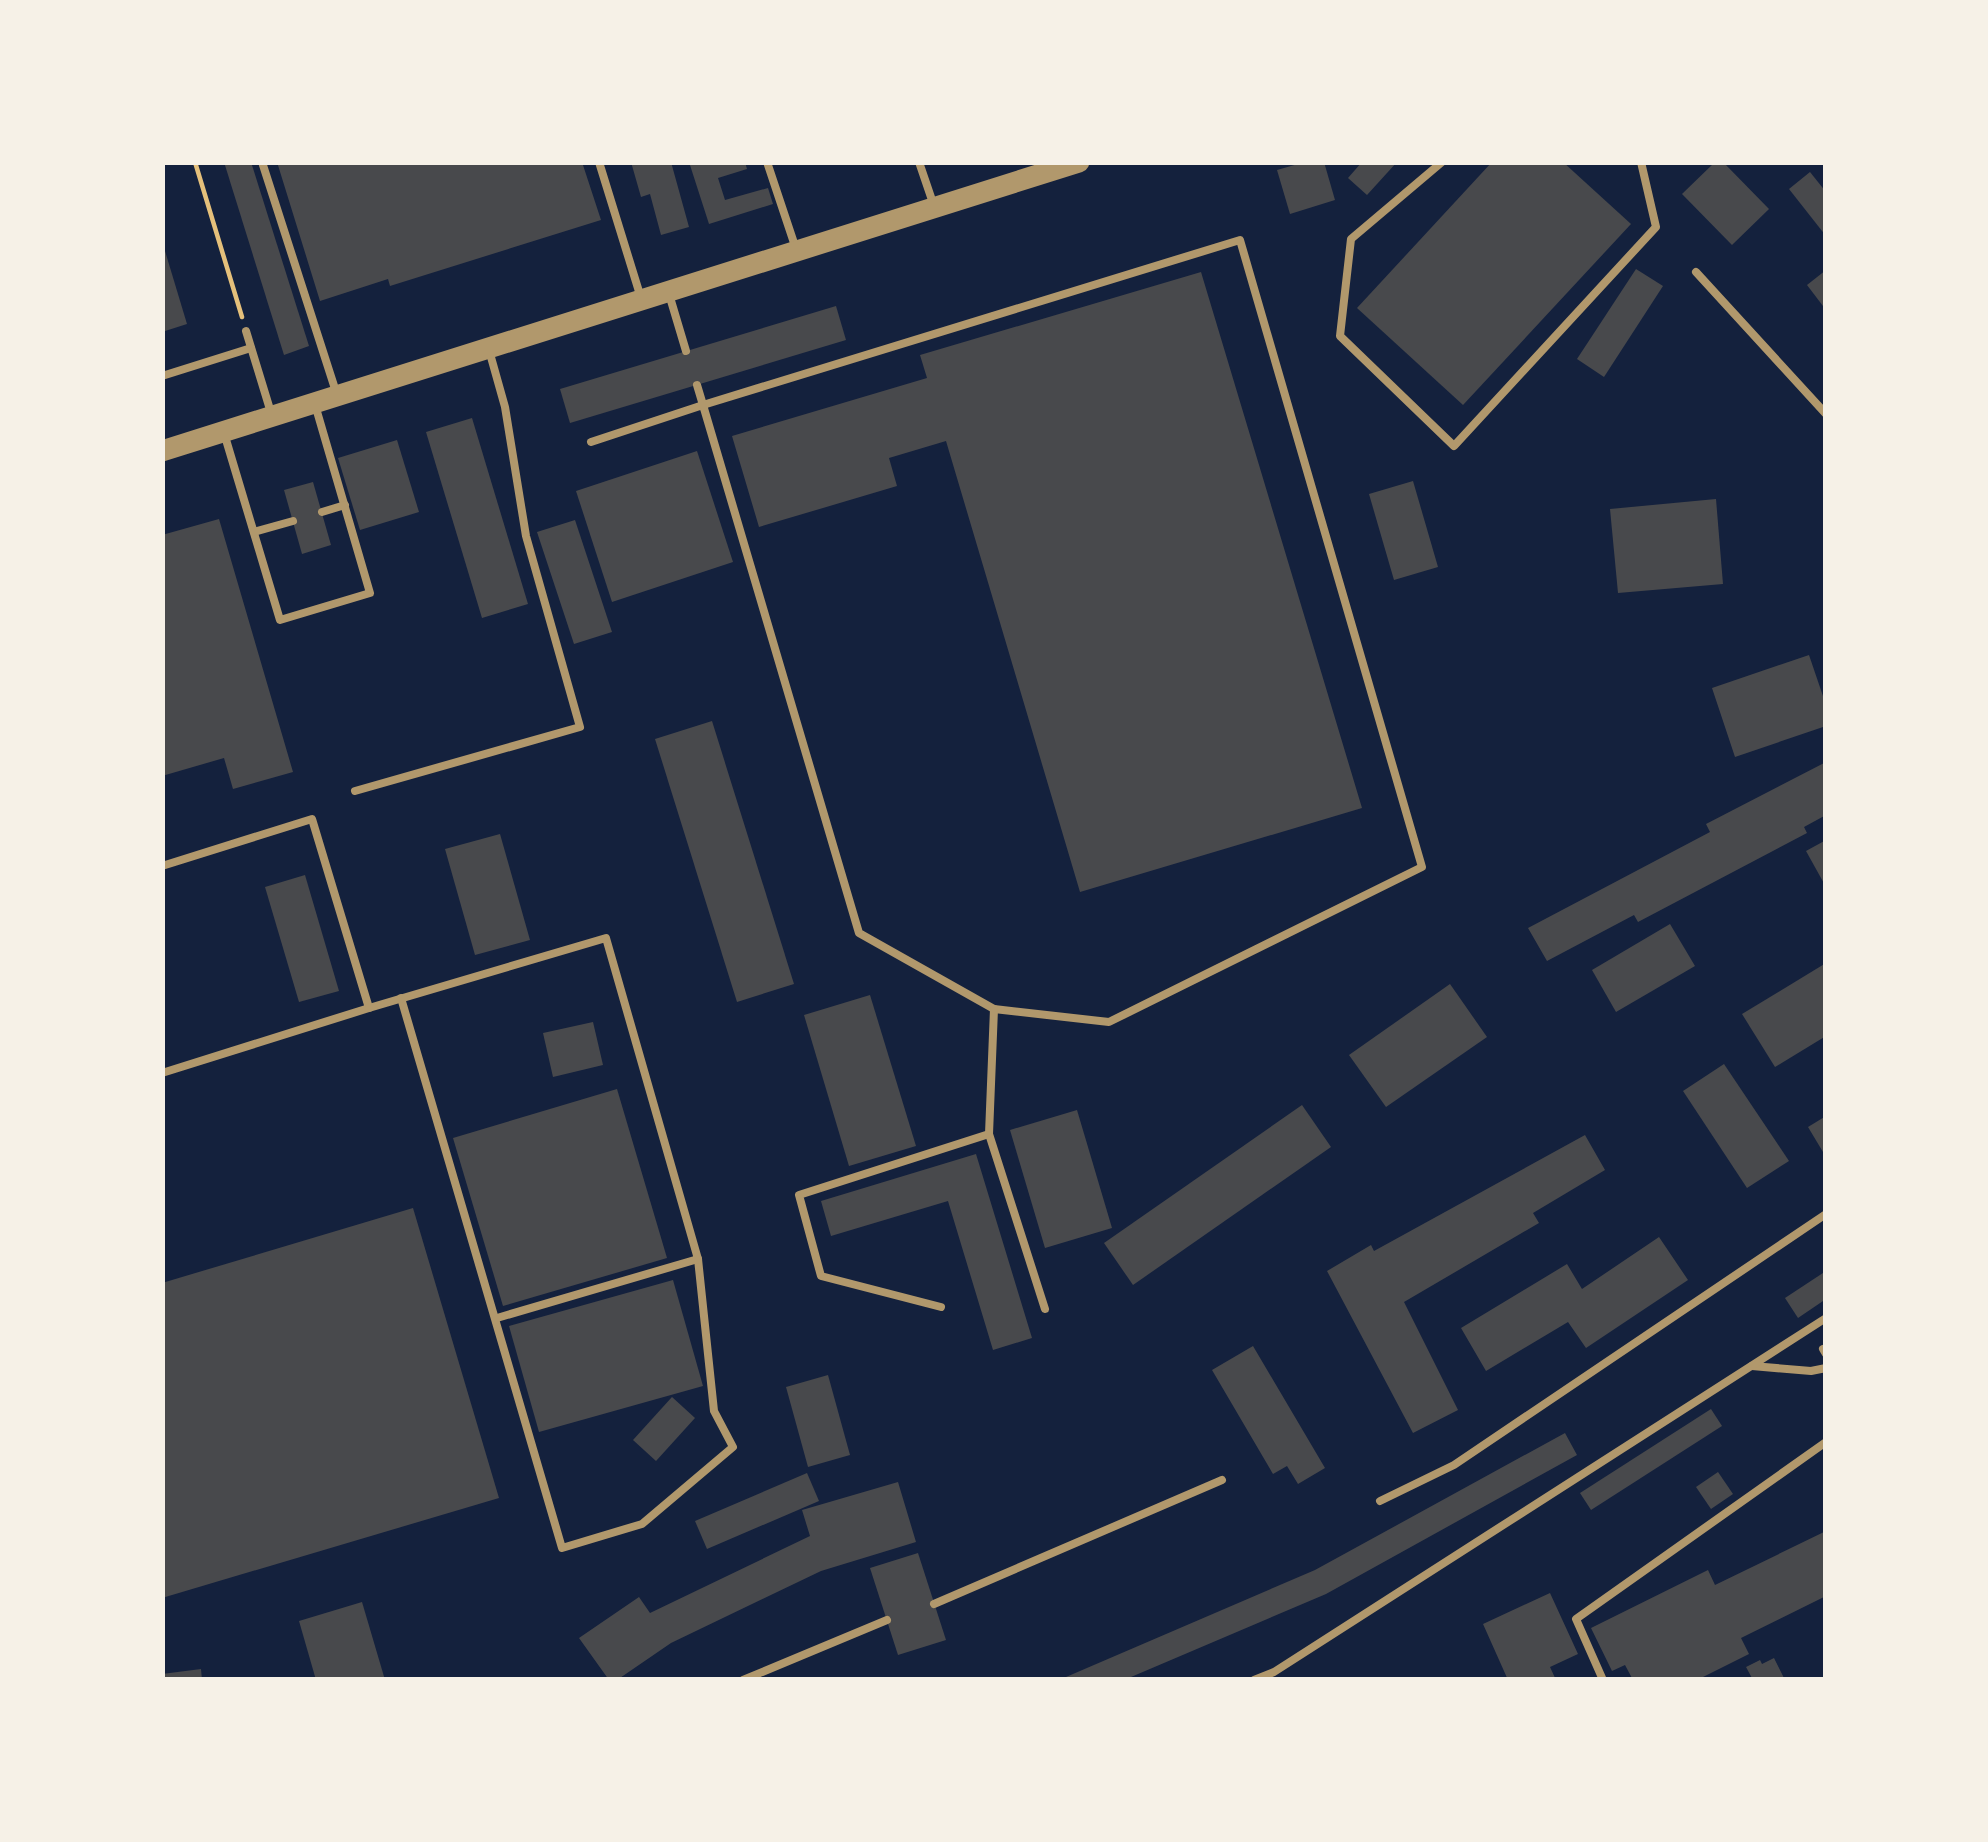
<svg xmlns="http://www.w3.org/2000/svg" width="1988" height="1842" font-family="Inter,sans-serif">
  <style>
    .building { fill: #48494c }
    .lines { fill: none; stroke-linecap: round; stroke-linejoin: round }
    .path { stroke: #e5c07b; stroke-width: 4.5 }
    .service { stroke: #b1986c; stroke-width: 8 }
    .tertiary { stroke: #b1986c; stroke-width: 21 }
  </style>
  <rect width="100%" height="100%" fill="#14213d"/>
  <g class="building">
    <path d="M224,162H251L309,346L284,355Z"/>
    <path d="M277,162H582L601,220L390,286L388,279L320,301Z"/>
    <path d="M631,162H671L689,227L661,235L650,194L641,197Z"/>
    <path d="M689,162H745L747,169L718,178L725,200L768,188L773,204L709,224Z"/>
    <path d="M1305,162H1324L1335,200L1290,214L1277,170Z"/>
    <path d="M1362,162H1397L1367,195L1348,178Z"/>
    <path d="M1492,162H1563L1631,224L1463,405L1357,308Z"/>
    <path d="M1715,162H1723L1769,209L1732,245L1682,194Z"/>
    <path d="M1810,172L1826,192V236L1789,189Z"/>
    <path d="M162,241L187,324L162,332Z"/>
    <path d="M1636,269L1663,286L1604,377L1577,359Z"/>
    <path d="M1826,270V310L1807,285Z"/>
    <path d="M1201,272L1362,808L1080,892L946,441L889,458L897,486L759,527L732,436L927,378L920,355Z"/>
    <path d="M836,306L846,340L570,423L560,389Z"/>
    <path d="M472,418L528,604L482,618L426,432Z"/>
    <path d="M397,440L419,512L360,530L338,458Z"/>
    <path d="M697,451L733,562L612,602L576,491Z"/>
    <path d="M1413,481L1438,567L1394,580L1369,494Z"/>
    <path d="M313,482L331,545L302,554L284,490Z"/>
    <path d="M1716,499L1723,584L1618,593L1610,509Z"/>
    <path d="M219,519L293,772L233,789L224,758L162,776V535Z"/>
    <path d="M575,520L612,632L574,644L537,532Z"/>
    <path d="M1809,655L1826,705V726L1735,757L1712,688Z"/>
    <path d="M712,721L794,984L737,1002L655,739Z"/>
    <path d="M1826,762V815L1804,827L1807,833L1638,922L1634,915L1547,961L1528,928L1710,832L1706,824Z"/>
    <path d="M500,834L530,940L475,955L445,849Z"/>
    <path d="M1826,840V887L1806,851Z"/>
    <path d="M305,875L339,991L299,1002L265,887Z"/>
    <path d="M1670,924L1695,966L1616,1012L1592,970Z"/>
    <path d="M1826,963V1036L1775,1067L1742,1014Z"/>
    <path d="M1450,984L1487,1037L1386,1107L1349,1055Z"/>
    <path d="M870,995L916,1146L849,1166L804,1015Z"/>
    <path d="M593,1022L603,1065L553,1077L543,1033Z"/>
    <path d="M1724,1064L1789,1161L1747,1188L1683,1091Z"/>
    <path d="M617,1089L667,1258L503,1306L453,1138Z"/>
    <path d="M1302,1105L1331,1147L1133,1285L1104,1243Z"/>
    <path d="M1077,1110L1112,1228L1045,1248L1010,1130Z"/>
    <path d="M1826,1116V1157L1808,1127Z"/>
    <path d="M1585,1135L1605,1170L1533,1213L1539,1223L1404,1302L1458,1410L1413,1433L1327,1271L1371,1245L1374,1251Z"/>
    <path d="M976,1154L1032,1338L993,1350L948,1201L831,1236L821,1201Z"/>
    <path d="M413,1208L499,1498L162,1598V1283Z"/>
    <path d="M1659,1237L1688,1280L1586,1348L1568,1322L1486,1371L1461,1328L1567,1264L1582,1289Z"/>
    <path d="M1826,1271V1299L1798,1318L1785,1298Z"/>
    <path d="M673,1280L703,1386L539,1432L509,1326Z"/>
    <path d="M1253,1346L1325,1468L1298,1484L1287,1466L1273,1474L1212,1370Z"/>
    <path d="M828,1375L850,1455L808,1467L786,1387Z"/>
    <path d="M672,1397L695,1418L656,1461L633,1440Z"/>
    <path d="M1711,1409L1722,1426L1591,1510L1580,1493Z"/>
    <path d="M1565,1433L1577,1455L1326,1594L1124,1680H1059L1315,1570Z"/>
    <path d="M1718,1472L1733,1494L1711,1509L1696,1487Z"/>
    <path d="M807,1473L819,1501L707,1549L695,1521Z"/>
    <path d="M898,1482L916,1542L821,1571L671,1643L617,1680H609L579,1638L639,1597L650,1613L810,1536L802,1510Z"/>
    <path d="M1826,1531V1596L1741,1638L1749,1654L1697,1680H1633L1625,1665L1612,1671L1591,1628L1708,1570L1715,1585Z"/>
    <path d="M918,1553L946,1640L898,1655L870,1568Z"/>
    <path d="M1550,1593L1578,1654L1550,1667L1556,1680H1508L1483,1624Z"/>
    <path d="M362,1602L385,1680H316L299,1621Z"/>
    <path d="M1774,1658L1785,1680H1753L1746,1667L1760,1660L1762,1664Z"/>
    <path d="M201,1669L202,1680H162V1674Z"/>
  </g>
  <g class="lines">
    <path class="path" d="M195,162L242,317"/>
    <g class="service">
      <path d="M262,162L337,395"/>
      <path d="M599,162L641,298"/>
      <path d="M767,162L795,246"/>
      <path d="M919,162L934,206"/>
      <path d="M1442,162L1351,239L1340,336L1454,446L1656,227L1641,162"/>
      <path d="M1696,272L1826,414"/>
      <path d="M669,294L686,351"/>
      <path d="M246,331L272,416"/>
      <path d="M162,376L251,348"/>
      <path d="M224,433L280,620L370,593L316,408"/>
      <path d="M591,442L703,405L1240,240L1422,867L1109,1022L994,1009L859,933L703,405L697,385"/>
      <path d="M322,512L345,505"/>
      <path d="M254,532L293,521"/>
      <path d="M355,791L580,727L526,536L505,407L489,350"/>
      <path d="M162,866L312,819L369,1008L162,1073"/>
      <path d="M401,998L562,1548L642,1524L733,1447L714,1411L698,1259"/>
      <path d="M369,1008L606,938L698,1259L497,1318"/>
      <path d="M989,1134L1045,1309"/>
      <path d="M941,1307L821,1276L799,1195L989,1134L994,1009"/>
      <path d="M1823,1349L1826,1354"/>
      <path d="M1752,1366L1811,1371L1826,1368"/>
      <path d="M1380,1501L1454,1465L1826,1214"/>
      <path d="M934,1604L1222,1480"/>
      <path d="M743,1680L887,1620"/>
      <path d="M1254,1680L1274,1672L1826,1318"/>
      <path d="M1603,1680L1576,1619L1826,1442"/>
    </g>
    <path class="tertiary" d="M162,451L1079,162"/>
  </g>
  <rect width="1988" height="1842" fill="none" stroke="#f6f1e7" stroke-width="330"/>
</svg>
